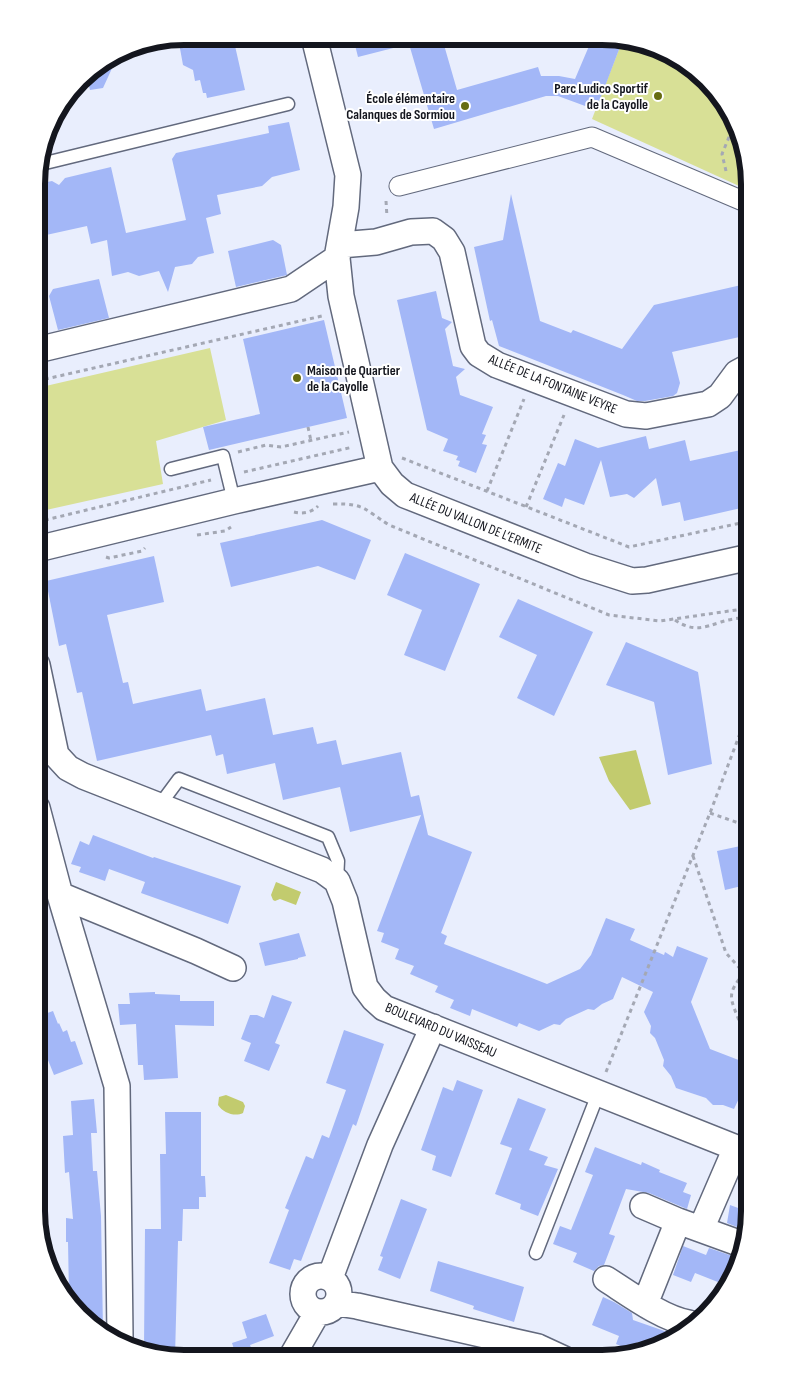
<svg xmlns="http://www.w3.org/2000/svg" width="786" height="1395" viewBox="0 0 786 1395" font-family="'Sofia Sans Condensed',sans-serif">
	<rect width="100%" height="100%" fill="#e9eefd"/>
	<path fill="#d8e096" d="M623,39H630L699,73L742,136L750,191L592,119Z
		M210,348L226,420L156,441L163,484L37,512V388Z"/>
	<path fill="#c2cb6e" d="M636,750L651,804L630,810L609,781L599,757Z
		M276,882L301,892L296,905L280,899L275,901L273,900L271,895Z
		M226,1095L243,1102L245,1106L243,1113C235,1117 223,1113 218,1105L219,1097Z"/>
	<path fill="#a3b7f7" d="M182,37H233L245,90L207,98L206,93H203L200,80L195,81L193,70L183,65L179,43Z
		M353,37L442,38L457,90L538,67L541,76H559L575,79L592,39H623L596,110L558,96H546L434,129L409,44L358,57Z
		M119,53L103,88L90,90L86,73Z
		M289,122L300,170L272,177L262,186L217,195L221,214L206,218L214,253L198,257L192,264L175,267L168,292L159,271L139,276L128,272L112,276L107,240L91,244L87,226L37,237V184L52,181L59,185L65,178L111,167L126,233L186,220L172,159L176,153L269,133L268,126Z
		M511,194L540,321L571,333L573,330L622,349L654,305L750,283V332L743,333L744,336L672,352L680,383L677,393L673,396L645,401H637L623,395L499,346L492,320L490,321L474,247L503,240Z
		M273,240L281,245L287,275L236,287L228,251Z
		M99,279L109,318L58,330L49,296L53,289Z
		M436,291L442,318L452,322L445,329L453,366L465,369L456,377L460,395L493,407L482,434L486,435L482,444L487,445L476,473L458,466L460,461L456,460L458,456L443,451L448,439L427,430L397,300Z
		M324,320L347,418L209,450L203,427L260,414L243,339Z
		M646,436L649,449L685,440L690,461L750,448V506L684,521L680,502L662,506L656,478L634,498L627,494L610,497L601,460L584,505L565,498L562,507L543,499L558,463L565,466L575,439L598,448Z
		M322,520L371,540L355,580L318,566L231,587L220,543Z
		M405,553L480,584L445,671L404,655L422,610L387,595Z
		M154,556L164,602L107,615L123,683L128,682L133,704L201,689L206,711L265,698L273,735L313,727L317,744L336,740L342,765L401,752L411,797L419,795L428,835L472,852L441,933L447,936L444,944L547,984L580,969L591,955L606,918L635,929L630,940L664,955L665,952L673,957L677,946L708,958L691,1002L710,1049L749,1064V1094L742,1092L734,1109L723,1105H713L706,1098L676,1088L671,1076L663,1066L664,1060L655,1038L650,1033L651,1026L644,1012L653,992L622,977L613,999L602,1004L594,1010L588,1009L566,1019L560,1025L554,1024L539,1031L519,1023L517,1027L472,1009L470,1016L450,1008L454,1000L435,992L438,986L410,974L414,966L395,959L399,949L381,942L384,933L377,931L421,815L350,832L340,787L283,800L275,763L227,774L223,754L216,756L211,735L97,761L82,692L77,693L66,644L59,646L46,581Z
		M518,599L593,632L554,716L517,698L537,655L499,637Z
		M626,642L698,672L712,764L668,775L654,702L606,685Z
		M93,835L153,858L154,857L241,886L228,924L141,893L145,882L109,869L105,881L79,872L81,867L71,864L80,841L89,845Z
		M750,844V884L725,890L717,851Z
		M299,933L306,956L298,958V959L265,966L259,943Z
		M155,992V994L180,995V1001H214V1026L175,1025L178,1078L144,1080L143,1065H138L136,1024L120,1025L118,1004H130L129,993Z
		M272,995L292,1002L275,1043L280,1045L269,1071L244,1061L251,1043L241,1039L250,1015H257L264,1018Z
		M53,1011L58,1024L59,1023L63,1032L67,1030L71,1042L75,1041L83,1064L54,1075L36,1030V1017Z
		M344,1030L384,1044L356,1126L353,1124L301,1261L294,1259L290,1270L269,1263L289,1210L285,1208L306,1156L313,1159L322,1135L329,1138L346,1090L326,1083Z
		M457,1080L483,1090L451,1177L432,1170L436,1156L421,1150L443,1087L453,1091Z
		M518,1098L546,1109L529,1150L548,1157L544,1165L558,1169L538,1216L520,1209L521,1204L495,1194L512,1148L500,1144Z
		M94,1099L97,1133H91L93,1171H97L101,1216L103,1330L87,1322L69,1295L68,1242H66V1218L73,1219L69,1172L65,1173L63,1136L73,1135L71,1101Z
		M165,1112H201V1176H205L206,1197H199V1209H183L182,1241H178L175,1357H165L144,1348L145,1229H161L160,1154H166Z
		M595,1147L641,1165L642,1162L660,1170L659,1172L687,1183L683,1192L691,1195L687,1209L649,1193L626,1189L609,1234L615,1236L604,1265L599,1266L594,1271L573,1262L577,1253L553,1244L560,1226L571,1230L593,1175L585,1172Z
		M401,1199L427,1209L400,1279L378,1270L383,1257L380,1256Z
		M730,1205L749,1212L747,1231L727,1223Z
		M683,1246L706,1255L709,1248L741,1259L739,1267L728,1286L695,1273L691,1282L673,1275Z
		M438,1261L524,1287L514,1322L473,1309L474,1306L430,1291Z
		M603,1297L614,1302L632,1313L633,1320L673,1334L653,1348L637,1342L634,1352L616,1344L619,1336L592,1325Z
		M266,1314L274,1336L250,1345L255,1358H237L232,1343L247,1338L242,1322Z"/>
	<g fill="none" stroke-linecap="round" stroke-linejoin="round">
		<defs>
			<path id="service" d="M37,165L288,104
				M171,469L223,456L234,501
				M159,806L179,779L328,837L338,861L337,881
				M536,1253L598,1094"/>
			<path id="pedestrian" d="M399,186L592,137L750,204"/>
			<path id="minor" d="M314,37L348,175L346,207L337,258L341,296L380,468L392,484L405,495L585,566L632,581L647,580L750,557
				M340,245L376,242L411,232L433,231L444,239L452,252L473,346L479,354L497,365L626,414L646,416L708,404L720,396L737,373L750,366
				M37,350L291,289L337,258
				M37,549L234,501L380,468
				M37,665L56,755L68,768L83,776L322,870L337,881L345,901L365,987L374,999L384,1008L749,1153
				M37,808L60,895L117,1086L120,1337
				M60,895L196,951L233,968
				M643,1206L678,1221L744,1245
				M701,1229L736,1148
				M303 1294a18 18 0 1 1 36 0a18 18 0 1 1-36 0Z
				M328,1277L333,1270L380,1145L433,1027
				M606,1279C628,1293 663,1319 689,1323
				M337,1303L357,1306L538,1347L564,1359
				M645,1304L678,1221
				M291,1358L317,1313"/>
		</defs>
		<use href="#service" stroke="#62697d" stroke-width="15"/>
		<use href="#pedestrian" stroke="#62697d" stroke-width="21"/>
		<use href="#minor" stroke="#62697d" stroke-width="28"/>
		<path stroke="#a4a8b4" stroke-width="3" stroke-dasharray="4 4" stroke-linecap="butt" d="M726,171L722,154L734,125
			M386,201L387,217
			M37,381L322,316
			M308,427L311,441
			M238,452L266,445L281,447L349,432
			M402,458L629,547L750,521
			M244,472L353,447
			M487,491L524,399
			M333,504C365,503 365,510 389,525L609,615L660,621L750,608
			M526,507L564,415
			M294,512C302,514 311,513 318,506
			M37,522L211,480
			M197,535L225,531L231,527
			M106,557L109,558L142,551L145,548
			M675,620C693,632 703,628 721,622C730,619 740,618 750,617
			M710,813L750,827
			M693,856L726,953L744,973H749
			M744,973C726,995 730,997 740,1023L749,1027
			M606,1072L710,813L750,707"/>
		<use href="#service" stroke="#fff" stroke-width="12"/>
		<use href="#pedestrian" stroke="#fff" stroke-width="19"/>
		<use href="#minor" stroke="#fff" stroke-width="25"/>
	</g>
	<g fill="#676c11" stroke="#fff" stroke-width="2">
		<circle cx="658" cy="96" r="5"/>
		<circle cx="465" cy="106" r="5"/>
		<circle cx="297" cy="378" r="5"/>
	</g>
	<g text-anchor="middle" dominant-baseline="central" stroke-width="4" stroke-linejoin="round" paint-order="stroke">
		<g font-size="14" font-weight="bold" fill="#14161e" stroke="#fff" text-anchor="end">
			<text x="648" y="88">Parc Ludico Sportif<tspan x="648" dy="16">de la Cayolle</tspan></text>
			<text x="455" y="98">École élémentaire<tspan x="455" dy="16">Calanques de Sormiou</tspan></text>
			<text x="307" y="370" text-anchor="start">Maison de Quartier<tspan x="307" dy="16">de la Cayolle</tspan></text>
		</g>
		<g font-size="14" fill="#14161e" stroke="#fff">
			<text transform="translate(553 384) rotate(22)">ALLÉE DE LA FONTAINE VEYRE</text>
			<text transform="translate(476 523) rotate(22)">ALLÉE DU VALLON DE L’ERMITE</text>
			<text transform="translate(441 1030) rotate(23)">BOULEVARD DU VAISSEAU</text>
		</g>
	</g>
	<path d="M0 0H786V1395H0ZM184 45H602A139 139 0 0 1 741 184V1211A139 139 0 0 1 602 1350H184A139 139 0 0 1 45 1211V184A139 139 0 0 1 184 45Z" fill="#fff" fill-rule="evenodd"/>
	<path fill="none" stroke="#14161e" stroke-width="6" d="M184 45H602A139 139 0 0 1 741 184V1211A139 139 0 0 1 602 1350H184A139 139 0 0 1 45 1211V184A139 139 0 0 1 184 45Z"/>
</svg>
